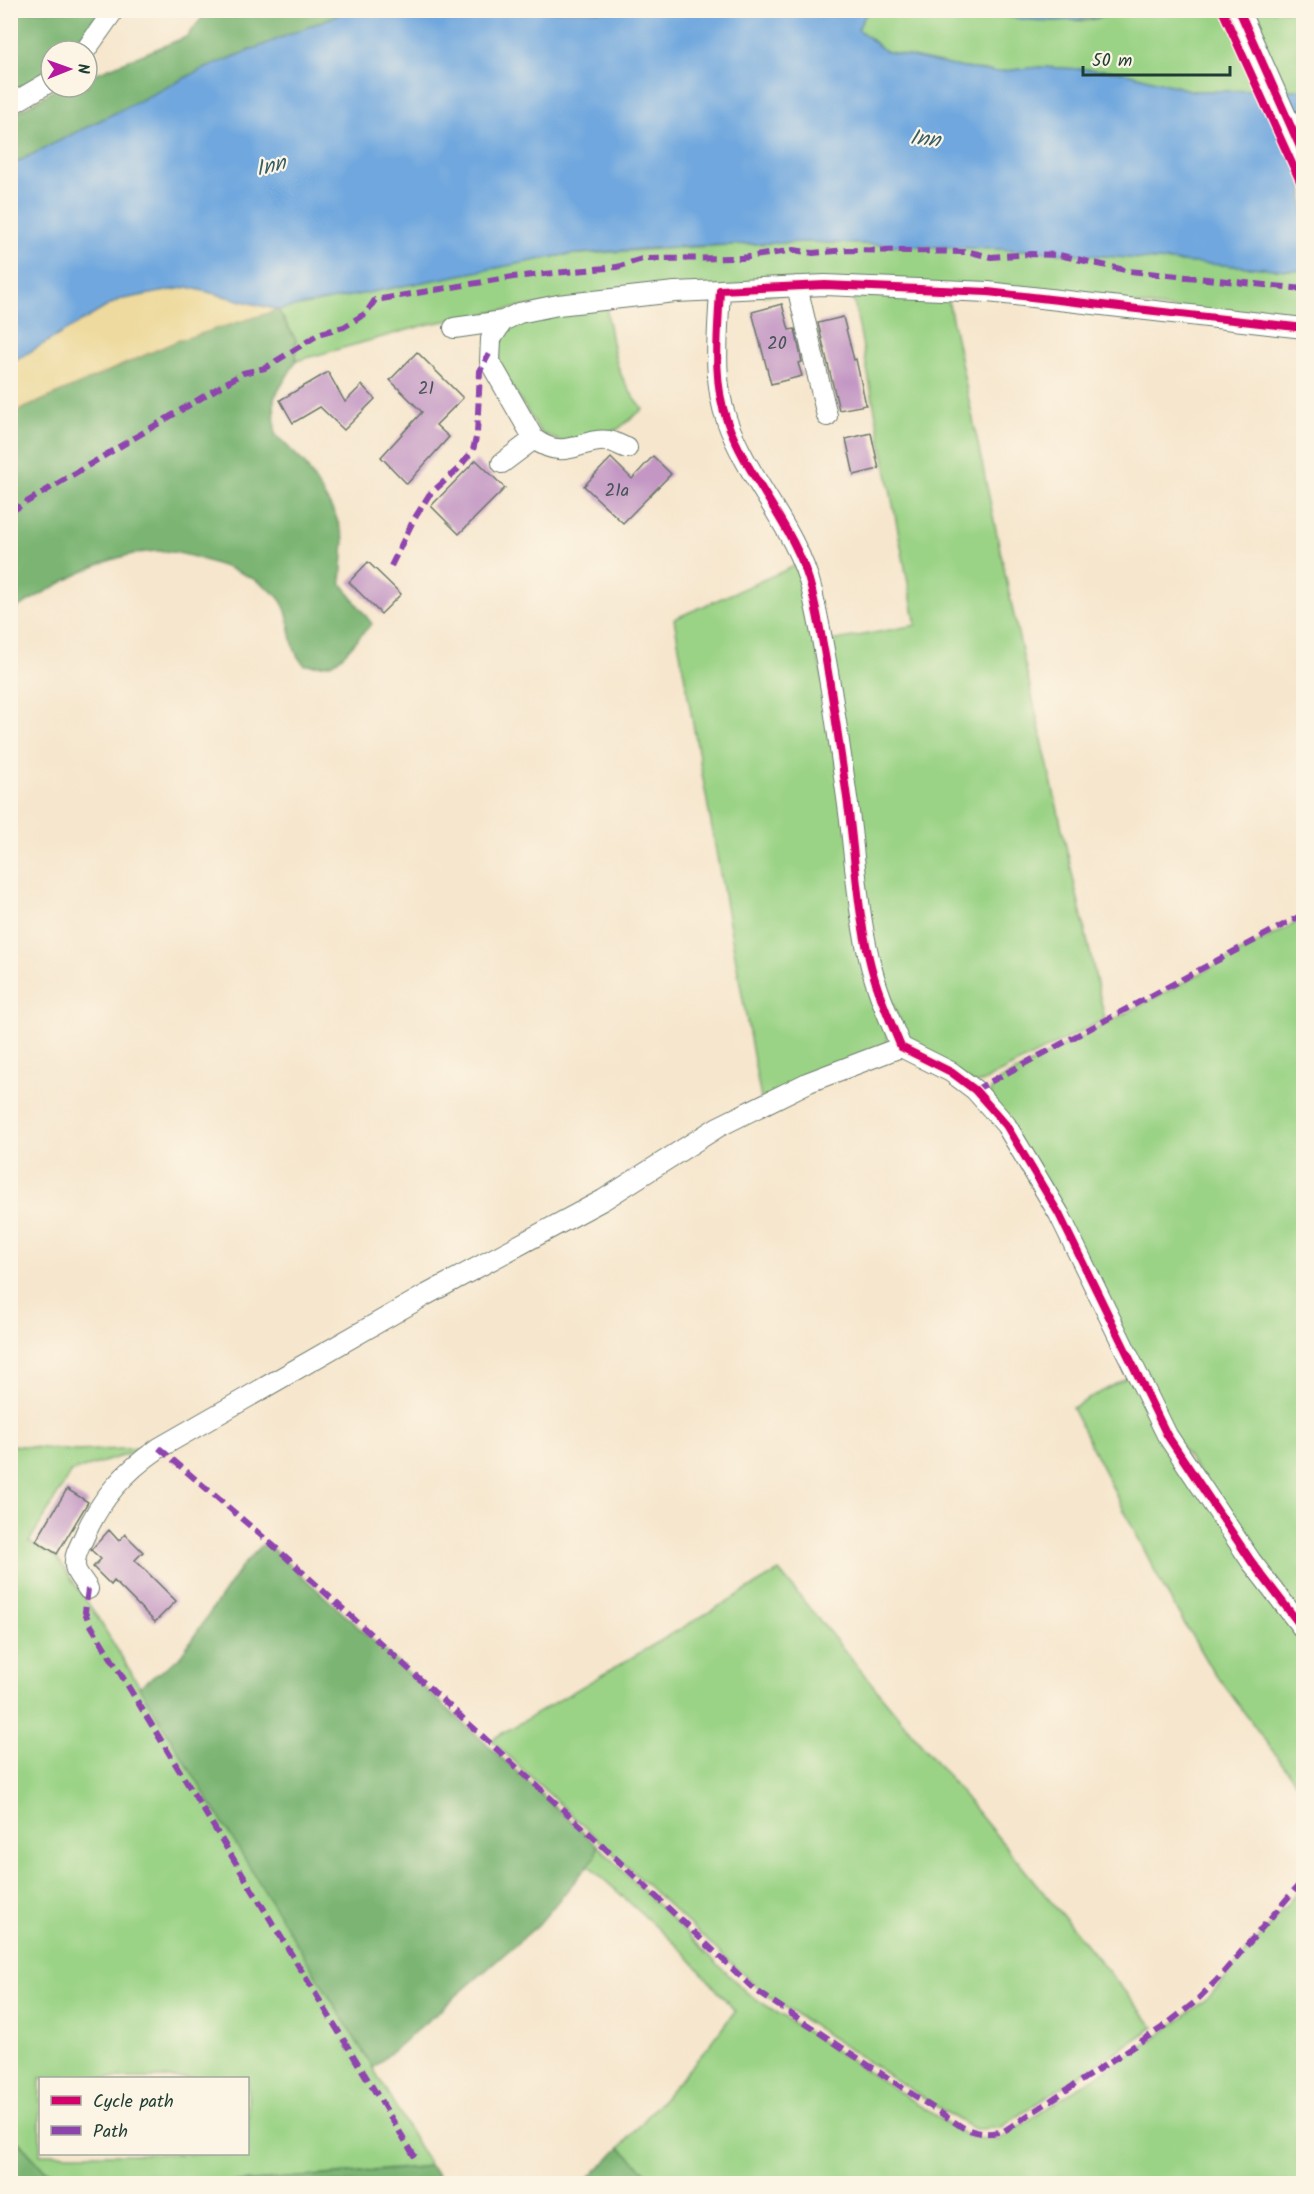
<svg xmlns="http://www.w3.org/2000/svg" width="1314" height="2194" viewBox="0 0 1314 2194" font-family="Kalam,sans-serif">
	<rect width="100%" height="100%" fill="#fcf5e5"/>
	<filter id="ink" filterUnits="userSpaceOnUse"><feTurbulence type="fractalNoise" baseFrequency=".0167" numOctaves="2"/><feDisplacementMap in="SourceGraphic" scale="12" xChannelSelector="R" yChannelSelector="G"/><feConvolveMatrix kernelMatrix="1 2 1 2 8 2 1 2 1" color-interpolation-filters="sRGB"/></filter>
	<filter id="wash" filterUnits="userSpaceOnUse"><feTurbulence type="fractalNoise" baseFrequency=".008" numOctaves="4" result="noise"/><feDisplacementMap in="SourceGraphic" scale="24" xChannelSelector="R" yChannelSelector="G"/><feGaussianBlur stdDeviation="1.35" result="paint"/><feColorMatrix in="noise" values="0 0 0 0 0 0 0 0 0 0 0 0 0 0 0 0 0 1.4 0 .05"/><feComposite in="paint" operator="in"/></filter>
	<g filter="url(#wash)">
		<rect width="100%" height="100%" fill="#f6e6cd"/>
		<path fill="#9bd386" stroke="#5d885d" stroke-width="1.5" fill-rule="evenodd" d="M872,10L982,11L1000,16L1086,21L1134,10L1303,11V90L1193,91L1119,71L1040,67L995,72L958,67L885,51L858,29L864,17Z
			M794,241L1024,250L1304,271L1303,323L968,286L529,306L429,324L296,361V340L278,310L563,255Z
			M852,290L947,295L1012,607L1105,1019L976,1085L922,1051L906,1037L873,956L826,642L916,625Z
			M606,304C612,346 614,376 643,409L618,429L581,441L564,443L541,433L498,365L500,336L513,322Z
			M797,565L805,584L888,1038L887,1044L761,1099L674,619Z
			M1303,919V1622L1181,1447L991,1098V1090L1000,1080Z
			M1130,1376L1303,1637V1792L1207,1662L1163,1587L1072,1408Z
			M11,1445L75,1451L148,1448L71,1472L29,1542L58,1559L96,1615L373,2068L430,2166L228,2183H93L44,2170L11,2133ZM40,2078H248V2154H40Z
			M779,1571L1154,2027L1000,2128L975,2129L948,2114L763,1993L491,1740Z
			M597,1845L747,1993L968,2137L998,2140L1161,2034L1210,1996L1303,1885V2183H658L620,2148L709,2046L735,2011L684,1952L588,1865L596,1856Z"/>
		<path fill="#7cb573" stroke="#4e7954" stroke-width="1.5" d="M10,11H101L70,51H51V69L11,93Z
			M208,11H348L201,70L11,165V116L59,87H87V74L92,75L186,37Z
			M278,310L296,340V361L274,398L275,434L305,464L335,514L344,539L341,583L372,624C360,634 342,662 329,664C322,666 313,665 305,665C285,649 296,616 277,596C262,581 236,570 216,564C199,558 181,552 163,551C108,550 56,587 11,611V414L177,341Z
			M265,1542L597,1845L596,1856L538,1925L373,2068L139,1687L179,1658L242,1566Z
			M10,2133L44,2170L93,2183H11Z
			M620,2148L658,2183H583Z
			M430,2166L444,2183H228L413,2168Z"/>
		<path fill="#eeda9e" stroke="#868c69" stroke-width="1.5" d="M188,287L278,310L177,341L11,414L10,363L118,300Z"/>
		<path fill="#70a7de" stroke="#487289" stroke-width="1.5" d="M348,11H872L864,17L858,29L885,51L958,67L995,72L1040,67L1119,71L1193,91L1303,90V271L1024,250L807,242L671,247L563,255L278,310L188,287L118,300L11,363V165L201,70Z
			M982,11H1134C1082,22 1034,26 982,11Z"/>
		<g id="blocks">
			<path fill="#c396c4" d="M782,304L789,330L795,329L802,362L798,363L802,376L771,384L752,312Z
				M843,317L854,360L856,359L866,405L839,410L818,323Z
				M417,352L463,398L436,425L449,437L407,484L381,457L422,412L390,380Z
				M328,372L345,402L362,385L375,399L344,430L320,407L293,423L280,400Z
				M871,433L879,469L854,475L846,439Z
				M653,456L671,474L623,523L584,486L611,458L632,479Z
				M476,460L505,488L459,534L431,506Z
				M368,562L401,594L381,614L349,582Z
				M67,1489L88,1502L57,1554L36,1541Z
				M109,1530L119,1541L125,1534L143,1552L135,1560L176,1601L155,1622L114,1581L111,1585L93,1567L101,1559L91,1550Z"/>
		</g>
	</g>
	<g filter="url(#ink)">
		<use href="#blocks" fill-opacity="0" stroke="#6a786a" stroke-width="1.5"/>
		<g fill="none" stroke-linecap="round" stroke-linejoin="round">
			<defs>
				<path id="minor" d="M1239,10L1304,156
					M85,51L114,10
					M10,105L51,81
					M797,286L827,416
					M454,328L503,321
					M1304,328L988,292L825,285L720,290C718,333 712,380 727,421C748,480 797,529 812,591C828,661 838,734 848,805C855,856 857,908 869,958C876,989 889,1018 901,1047L951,1072L975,1090L1006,1125L1059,1214L1167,1435L1251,1561L1304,1630
					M627,448C621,446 615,442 609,441C581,437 567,463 534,439L490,362L491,339L503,321L519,313L558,305L675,292L720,290
					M502,463L534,439
					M88,1589C85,1583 78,1576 76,1570C72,1559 79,1548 83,1539C100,1499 124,1472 159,1448L424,1296L603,1200L718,1127L809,1082L901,1047"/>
			</defs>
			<use href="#minor" stroke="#6a786a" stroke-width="22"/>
			<use href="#minor" stroke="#fff" stroke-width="20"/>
			<path stroke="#8e44ad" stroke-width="6" stroke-dasharray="12 6" stroke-linecap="butt" d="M10,512L243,373L265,368L321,333L344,327L366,313L375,300L513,277L617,267L642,259L742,258L794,250L813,253L848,250L970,252L991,257L1031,254L1059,255L1129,271L1304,289
				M391,566L413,521L429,495L458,469L473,450L477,434L480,371L489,354
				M975,1090L1304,914
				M159,1448L276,1548L592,1836L755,1990L962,2127C977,2134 987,2135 1004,2131L1163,2027L1194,2003L1217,1980L1304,1879
				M88,1589L85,1612L89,1622L415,2157"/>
			<defs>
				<path id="cycleway" d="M1222,10L1304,190
					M1239,10L1304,156
					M1304,328L988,292L825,285L720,290C718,333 712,380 727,421C748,480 797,529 812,591C828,661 838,734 848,805C855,856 857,908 869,958C876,989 889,1018 901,1047L951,1072L975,1090L1006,1125L1059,1214L1167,1435L1251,1561L1304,1630"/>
			</defs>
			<use href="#cycleway" stroke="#fcf5e5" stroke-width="11"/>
			<use href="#cycleway" stroke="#d6006c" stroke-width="8"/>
		</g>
	</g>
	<g text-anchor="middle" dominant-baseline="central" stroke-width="4.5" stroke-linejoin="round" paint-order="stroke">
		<g font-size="18" fill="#485358">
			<text x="777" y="344">20</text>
			<text x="426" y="389">21</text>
			<text x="617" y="491">21a</text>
		</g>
		<g font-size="22" font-style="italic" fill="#375d67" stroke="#fcf5e5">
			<text transform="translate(925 140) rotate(6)">Inn</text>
			<text transform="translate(271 167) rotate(-15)">Inn</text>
		</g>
	</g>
	<rect width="1314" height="2194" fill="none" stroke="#fcf5e5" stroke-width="36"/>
	<rect x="39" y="2077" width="210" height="78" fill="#fcf5e5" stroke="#a4ab9e" stroke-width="1.5"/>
	<rect x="51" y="2096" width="30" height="9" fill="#d6006c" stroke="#a4ab9e" stroke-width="1.5"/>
	<text x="93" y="2107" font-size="18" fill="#1f3d34">Cycle path</text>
	<rect x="51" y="2126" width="30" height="9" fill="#8e44ad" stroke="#a4ab9e" stroke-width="1.5"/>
	<text x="93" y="2137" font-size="18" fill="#1f3d34">Path</text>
	<g transform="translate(69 69) rotate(89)"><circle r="28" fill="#fcf5e5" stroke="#a4ab9e" stroke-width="1.5"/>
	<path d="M0-4.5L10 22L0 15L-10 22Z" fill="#b5179e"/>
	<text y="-9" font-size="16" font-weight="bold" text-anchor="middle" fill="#1f3d34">N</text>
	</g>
	<path d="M1083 66v9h147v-9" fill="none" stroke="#1f3d34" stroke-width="3"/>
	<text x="1092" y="66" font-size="18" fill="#1f3d34" stroke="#fcf5e5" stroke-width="4.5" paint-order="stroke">50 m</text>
</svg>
